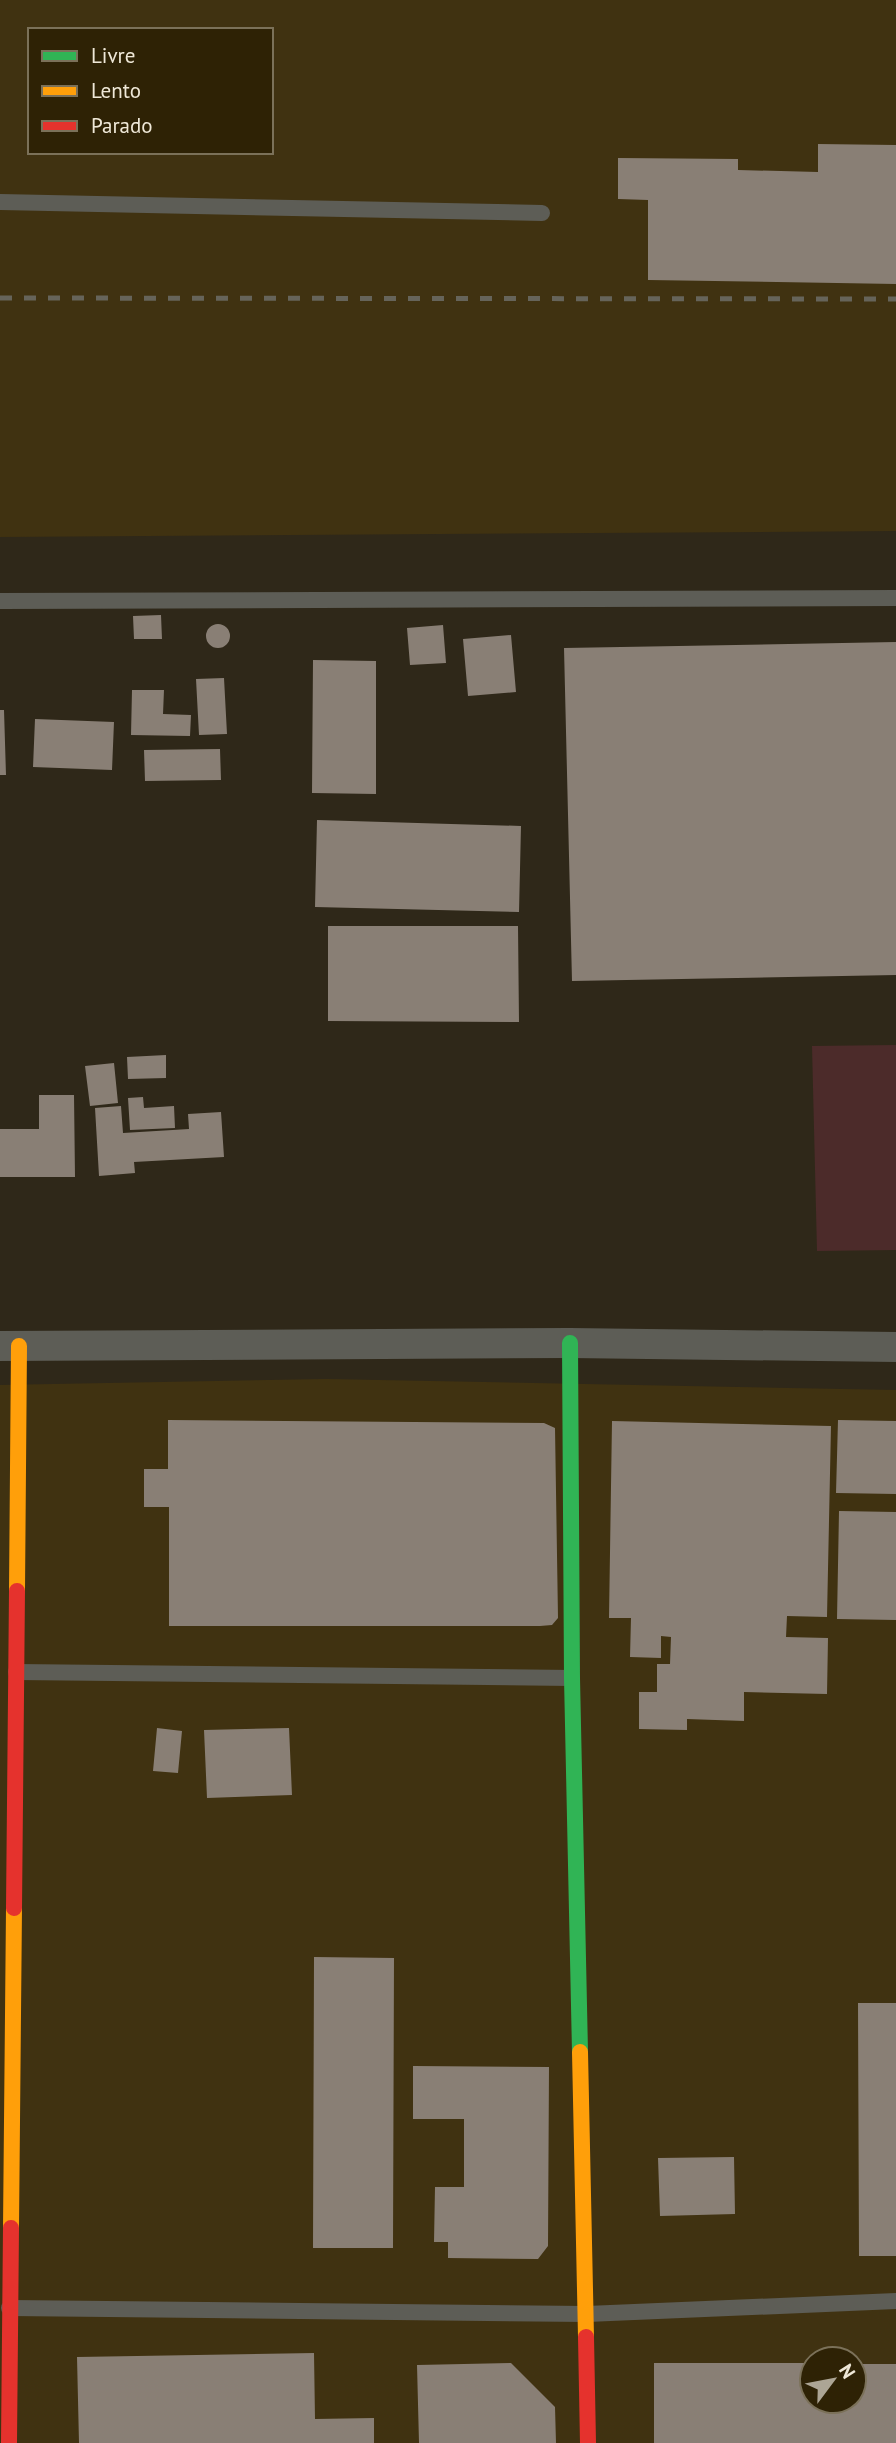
<svg xmlns="http://www.w3.org/2000/svg" width="896" height="2443" viewBox="0 0 896 2443" font-family="'PT Sans',sans-serif">
	<rect width="100%" height="100%" fill="#2f2819"/>
	<path fill="#403211" fill-rule="evenodd" d="M0,0H896V531L0,537ZM30,30H271V152H30Z
		M326,1379L896,1390V2443H0V1385ZM812,2359H854V2401H812Z"/>
	<path fill="#4c2b2a" d="M896,1045V1250L817,1251L812,1046Z"/>
	<path fill="#897f75" d="M818,144L896,145V284L648,280V200L618,199V158L738,159V170L818,172Z
		M161,615L162,639H134L133,616Z
		M206 636a12 12 0 1 1 24 0a12 12 0 1 1-24 0Z
		M443,625L446,663L410,665L407,628Z
		M511,635L516,692L468,696L463,639Z
		M896,642V975L572,981L564,648Z
		M313,660L376,661V794L312,793Z
		M224,678L227,734L199,735L196,679Z
		M132,690H164L163,714L191,715L190,736L131,735Z
		M0,710H4L6,775H0Z
		M35,719L114,722L112,770L33,767Z
		M220,749L221,780L145,781L144,750Z
		M317,820L521,826L519,912L315,907Z
		M328,926H518L519,1022L328,1021Z
		M166,1055V1078L128,1079L127,1057Z
		M114,1063L118,1103L90,1106L85,1066Z
		M39,1095H74L75,1177H0V1129H39Z
		M143,1097L144,1108L174,1106L175,1128L130,1130L128,1098Z
		M121,1106L123,1133L189,1129L188,1114L221,1112L224,1157L134,1162L135,1173L99,1176L95,1108Z
		M168,1420L544,1423L555,1428L558,1618L552,1625L540,1626H169V1507H144V1469H168Z
		M838,1420L896,1421V1494L836,1493Z
		M612,1421L831,1426L827,1617L787,1616L786,1637L828,1638L827,1694L744,1692V1721L687,1719V1730L639,1729V1692H657V1664H670L671,1637L661,1636V1658L630,1657L631,1618H609Z
		M839,1511L896,1512V1620L837,1619Z
		M157,1728L182,1731L178,1773L153,1771Z
		M289,1728L292,1795L207,1798L204,1730Z
		M314,1957L394,1958L393,2248H313Z
		M858,2003H896V2256H859Z
		M413,2066L549,2067L548,2246L538,2259L448,2258V2242H434L435,2187H464V2119H413Z
		M734,2157L735,2214L660,2216L658,2158Z
		M314,2353L315,2419L374,2418V2443H79L77,2357Z
		M511,2363L555,2407L556,2443H419L417,2365Z
		M654,2363H812V2401H854V2364H896V2443H654Z"/>
	<g fill="none" stroke-linecap="round" stroke-linejoin="round">
		<path stroke="#5d5d56" stroke-width="16" d="M0,202L542,213
			M0,601L896,598
			M16,1672L572,1678
			M9,2308L587,2314L896,2301"/>
		<path stroke="#5d5d56" stroke-width="30" d="M0,1346L570,1343L896,1347"/>
		<path stroke="#30b455" stroke-width="16" d="M570,1343L572,1678L580,2052"/>
		<path stroke="#ff9f0a" stroke-width="16" d="M17,1591L19,1346
			M580,2052L586,2337
			M11,2228L14,1908"/>
		<path stroke="#e5322d" stroke-width="16" d="M14,1908L17,1591
			M586,2337L588,2443
			M9,2443L11,2228"/>
		<path stroke="#66645a" stroke-width="5" stroke-dasharray="12 12" stroke-linecap="butt" d="M0,298L896,299"/>
	</g>
	<rect x="28" y="28" width="245" height="126" fill="#2e2205" stroke="#7b7159" stroke-width="2"/>
	<rect x="42" y="51" width="35" height="10" fill="#30b455" stroke="#7b7159" stroke-width="2"/>
	<text x="91" y="63" font-size="21" fill="#efe8d8">Livre</text>
	<rect x="42" y="86" width="35" height="10" fill="#ff9f0a" stroke="#7b7159" stroke-width="2"/>
	<text x="91" y="98" font-size="21" fill="#efe8d8">Lento</text>
	<rect x="42" y="121" width="35" height="10" fill="#e5322d" stroke="#7b7159" stroke-width="2"/>
	<text x="91" y="133" font-size="21" fill="#efe8d8">Parado</text>
	<g transform="translate(833 2380) rotate(58)"><circle r="33" fill="#2e2205" stroke="#7b7159" stroke-width="2"/>
	<path d="M0-5L12 26L0 18L-12 26Z" fill="#aca595"/>
	<text y="-10" font-size="19" font-weight="bold" text-anchor="middle" fill="#efe8d8">N</text>
	</g>
</svg>
